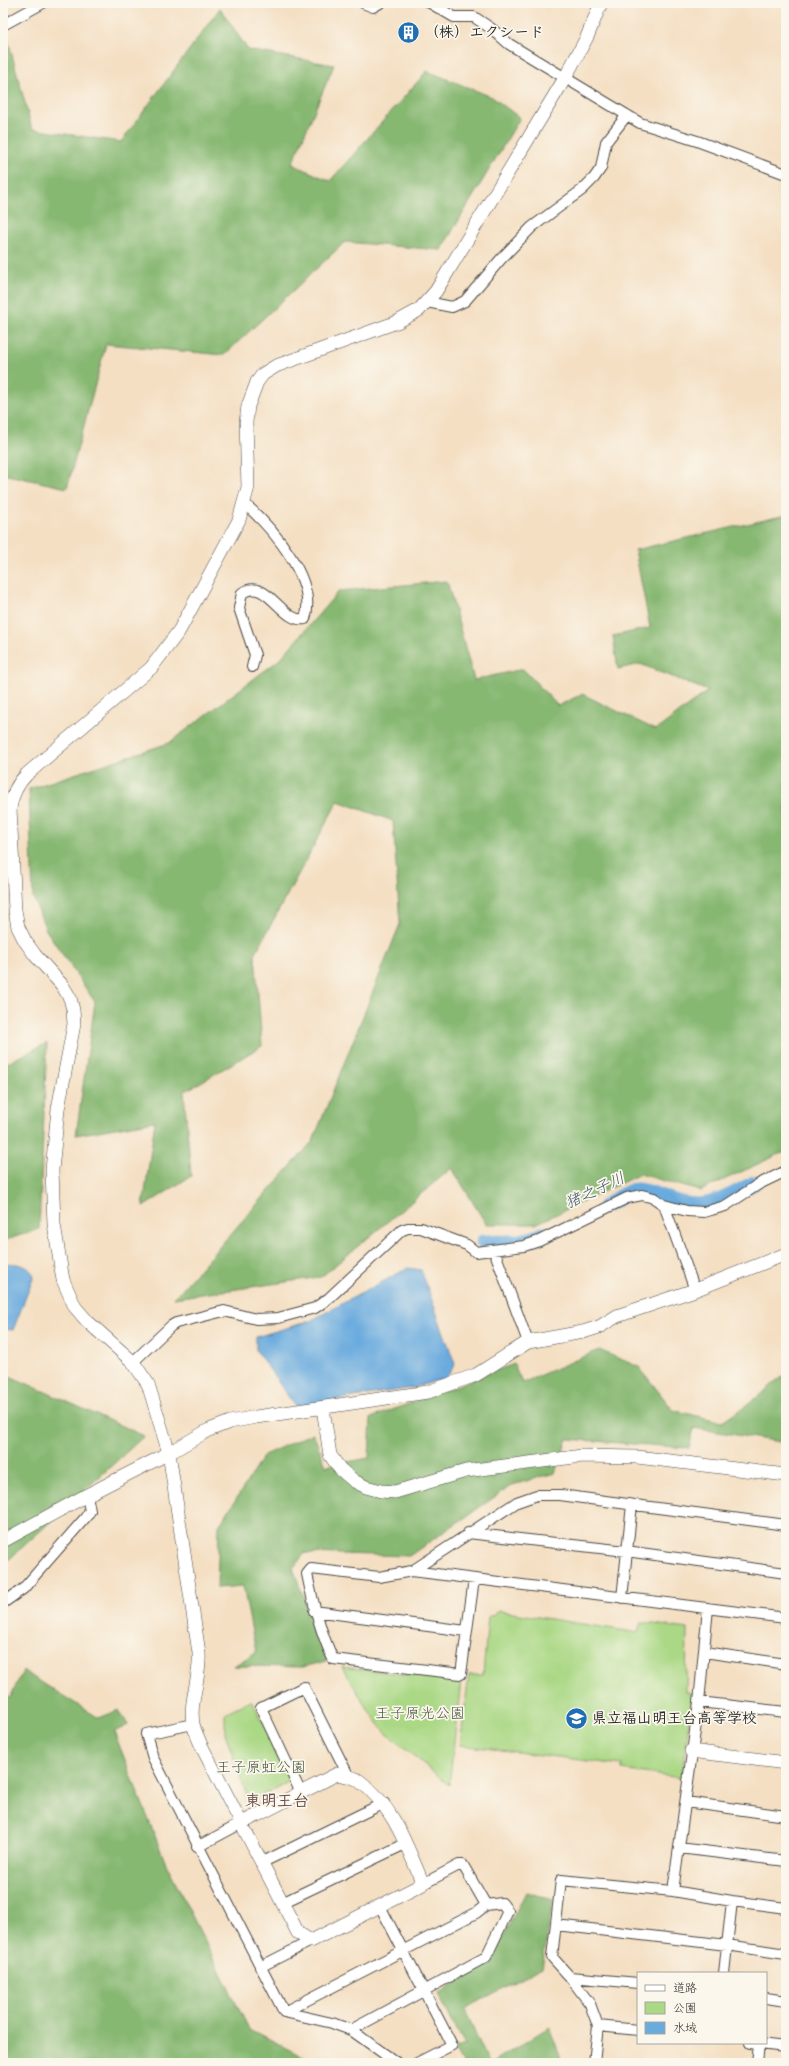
<svg xmlns="http://www.w3.org/2000/svg" width="789" height="2066" viewBox="0 0 789 2066" font-family="Mynerve,'Klee One',sans-serif">
	<rect width="100%" height="100%" fill="#fbf7ec"/>
	<filter id="ink" filterUnits="userSpaceOnUse"><feTurbulence type="fractalNoise" baseFrequency=".025" numOctaves="2"/><feDisplacementMap in="SourceGraphic" scale="8" xChannelSelector="R" yChannelSelector="G"/><feConvolveMatrix kernelMatrix="1 2 1 2 8 2 1 2 1" color-interpolation-filters="sRGB"/></filter>
	<filter id="wash" filterUnits="userSpaceOnUse"><feTurbulence type="fractalNoise" baseFrequency=".012" numOctaves="4" result="noise"/><feDisplacementMap in="SourceGraphic" scale="16" xChannelSelector="R" yChannelSelector="G"/><feGaussianBlur stdDeviation="0.9" result="paint"/><feColorMatrix in="noise" values="0 0 0 0 0 0 0 0 0 0 0 0 0 0 0 0 0 1.4 0 .05"/><feComposite in="paint" operator="in"/></filter>
	<g filter="url(#wash)">
		<rect width="100%" height="100%" fill="#f4dfc3"/>
		<path fill="#aad885" stroke="#6a8258" d="M500,1611L639,1633L641,1622L687,1629L686,1692L693,1693L681,1778L622,1770V1765L460,1745L469,1675H483L488,1617Z
			M342,1667L461,1681L449,1785L385,1732L369,1711Z
			M249,1701H252L292,1780L249,1802L225,1733V1713Z"/>
		<path fill="#87b872" stroke="#59724e" d="M220,8L248,50L334,65L292,164L330,181L427,71L492,97L520,118L441,250L345,242L224,355L106,344L67,488L3,474V41L8,40L32,129L121,142Z
			M786,515V1151L700,1191L640,1174L536,1224H486L452,1168L321,1277L174,1298L313,1141L400,924L393,821L338,801L255,954L262,1046L184,1092L191,1176L143,1207L155,1121L76,1135L95,1002L46,930L33,897L29,789L169,743L280,659L339,591L447,581L474,680L523,669L558,706L582,694L656,730L708,691L640,664L618,669L613,636L650,628L635,550Z
			M47,1043L39,1229L3,1241V1065Z
			M599,1350L639,1367L673,1410L722,1422L746,1406L786,1374V1443L694,1428L689,1448L567,1439L555,1473L512,1485L409,1556L305,1553L293,1568L327,1661L303,1667L234,1666L256,1652L243,1586L217,1588L219,1526L264,1455L313,1433L326,1466L369,1458L371,1418L514,1364L522,1383Z
			M3,1373L144,1436L3,1565Z
			M23,1671L99,1718L119,1710L128,1725L114,1732L166,1864L249,2029L315,2063H3V1693L10,1698Z
			M526,1892L553,1899L542,1968L464,2009L489,2063H462L454,2049L465,2045L438,1994L493,1956Z
			M549,2027L563,2063H492Z"/>
		<path fill="#6aabde" stroke="#4a6b84" d="M3,1263C16,1264 28,1263 34,1276L13,1330L3,1329Z
			M408,1268L421,1270L455,1364L446,1378L412,1388L295,1406L256,1350V1337L310,1321Z"/>
		<g fill="none" stroke-linecap="round" stroke-linejoin="round">
			<path stroke="#6aabde" stroke-width="15" d="M606,1205C617,1201 624,1191 636,1190C646,1189 659,1196 668,1199C704,1213 723,1200 754,1183
				M483,1242C504,1242 524,1244 543,1234"/>
		</g>
	</g>
	<g filter="url(#ink)">
		<g fill="none" stroke-linecap="round" stroke-linejoin="round">
			<defs>
				<path id="minor" d="M363,3L373,7L380,3
					M430,3L454,17H474L492,29L509,44L640,123L697,141L786,174
					M3,25L43,3
					M427,302L452,307L465,301L501,259L532,227L582,190L594,178L601,168L606,142L627,115
					M245,504C272,528 318,580 305,619C282,624 267,576 242,593L239,608L255,655L252,667
					M664,1205L695,1290
					M494,1250L528,1342
					M133,1362L171,1326L176,1323L224,1311L256,1319L278,1318L315,1308L329,1298L402,1230L408,1228H421L467,1245L476,1252L524,1246L539,1241L627,1198L642,1195L654,1198L664,1205L687,1211L704,1212L725,1206L759,1184L786,1171
					M468,1533L626,1551L786,1573
					M412,1571L517,1502L537,1495H560L786,1525
					M474,1579L461,1674L333,1659C320,1631 313,1604 307,1574L311,1569L379,1577L412,1571L786,1618
					M622,1598L632,1505
					M3,1603L23,1589L85,1518L90,1511L87,1495
					M314,1611L466,1631
					M704,1652L786,1664
					M699,1702L786,1712
					M193,1724L146,1734L153,1758L284,2012L332,2023L351,2030L397,2063
					M301,1793L261,1708L304,1687L349,1777
					M686,1802L786,1816
					M197,1847L242,1823
					M679,1848L786,1861
					M261,1863L384,1803
					M673,1891L732,1901L786,1908
					M282,1903L405,1844
					M380,1906L452,2045L417,2063
					M556,1925L727,1945L786,1954
					M260,1967L311,1941
					M724,1973L732,1901
					M570,1977L590,2004L598,2026L594,2063
					M638,1983L570,1977L552,1957L561,1880L673,1891L699,1702L708,1608
					M766,1998L786,2001
					M284,2012L476,1913L486,1905
					M598,2026L638,2030
					M351,2030L486,1957L508,1911L502,1903L486,1905L463,1865H459L423,1884
					M750,2043L786,2047
					M757,2063L759,2044"/>
				<path id="tertiary" d="M323,1408L330,1455L340,1469L354,1481L366,1487L381,1491L395,1492L466,1471L582,1456L637,1457L786,1475
					M3,1541L87,1495L169,1453L209,1430L230,1422L256,1417L428,1392L476,1375L528,1342L583,1332L599,1327L617,1316L695,1290L786,1254
					M691,1751L786,1763
					M242,1823L337,1774C344,1776 352,1776 358,1780C393,1804 407,1847 423,1884L311,1941L298,1933L202,1747C199,1740 195,1732 193,1724C189,1700 201,1677 199,1653L169,1453L148,1384L133,1362L87,1321L75,1307L63,1280L54,1224L52,1170L58,1109L74,1024L73,1010L70,998L62,985L35,955L25,941L18,927L15,910L10,808C12,794 17,784 27,774L151,668L179,631L239,520L248,487L246,422L248,406L257,382L263,374L276,366L397,322L419,310L436,291L565,78L587,37L601,3"/>
			</defs>
			<use href="#minor" stroke="#494642" stroke-width="12"/>
			<use href="#tertiary" stroke="#494642" stroke-width="14"/>
			<use href="#minor" stroke="#fff" stroke-width="10"/>
			<use href="#tertiary" stroke="#fff" stroke-width="13"/>
		</g>
	</g>
	<defs>
		<symbol id="building-disc" viewBox="-11 -11 22 22"><circle r="9.5" fill="#1f6fb2" stroke="#fbf7ec"/><path d="M-4-6H4V6H1V3H-1V6H-4ZM-2.5-4.3h1.7v1.8h-1.7ZM.8-4.3h1.7v1.8H.8ZM-2.5-1h1.7V.8h-1.7ZM.8-1h1.7V.8H.8Z" fill="#fff"/></symbol>
		<symbol id="school-disc" viewBox="-11 -11 22 22"><circle r="9.5" fill="#1f6fb2" stroke="#fbf7ec"/><path d="M0-5L7-2L0 1L-7-2ZM-4 1L0 2.5L4 1V4Q0 6-4 4Z" fill="#fff"/></symbol>
	</defs>
	<g fill-rule="evenodd">
		<use href="#building-disc" x="396" y="20" width="25" height="25"/>
		<use href="#school-disc" x="564" y="1706" width="25" height="25"/>
	</g>
	<g text-anchor="middle" dominant-baseline="central" stroke-width="3.5" stroke-linejoin="round" paint-order="stroke">
		<g font-size="15" font-weight="bold" fill="#2b2b2b" stroke="#fbf7ec" text-anchor="start">
			<text x="424" y="33">（株）エクシード</text>
			<text x="592" y="1719">県立福山明王台高等学校</text>
		</g>
		<g font-size="15" fill="#4b5642" stroke="#fbf7ec">
			<text x="420" y="1714">王子原光公園</text>
			<text x="261" y="1768">王子原虹公園</text>
		</g>
		<g font-size="16" font-style="italic" fill="#41586a" stroke="#fbf7ec">
			<text transform="translate(595 1191) rotate(-25)">猪之子川</text>
		</g>
		<g font-size="16" font-weight="bold" fill="#6d4f4e" stroke="#fbf7ec">
			<text x="277" y="1801">東明王台</text>
		</g>
	</g>
	<rect width="789" height="2066" fill="none" stroke="#fbf7ec" stroke-width="16"/>
	<rect x="637" y="1972" width="130" height="72" fill="#fbf7ec" stroke="#a8a59f"/>
	<rect x="645" y="1985" width="20" height="6" fill="#ffffff" stroke="#a8a59f"/>
	<text x="673" y="1992" font-size="12" fill="#2b2b2b">道路</text>
	<rect x="645" y="2002" width="20" height="12" fill="#aad885" stroke="#a8a59f"/>
	<text x="673" y="2012" font-size="12" fill="#2b2b2b">公園</text>
	<rect x="645" y="2022" width="20" height="12" fill="#6aabde" stroke="#a8a59f"/>
	<text x="673" y="2032" font-size="12" fill="#2b2b2b">水域</text>
</svg>
